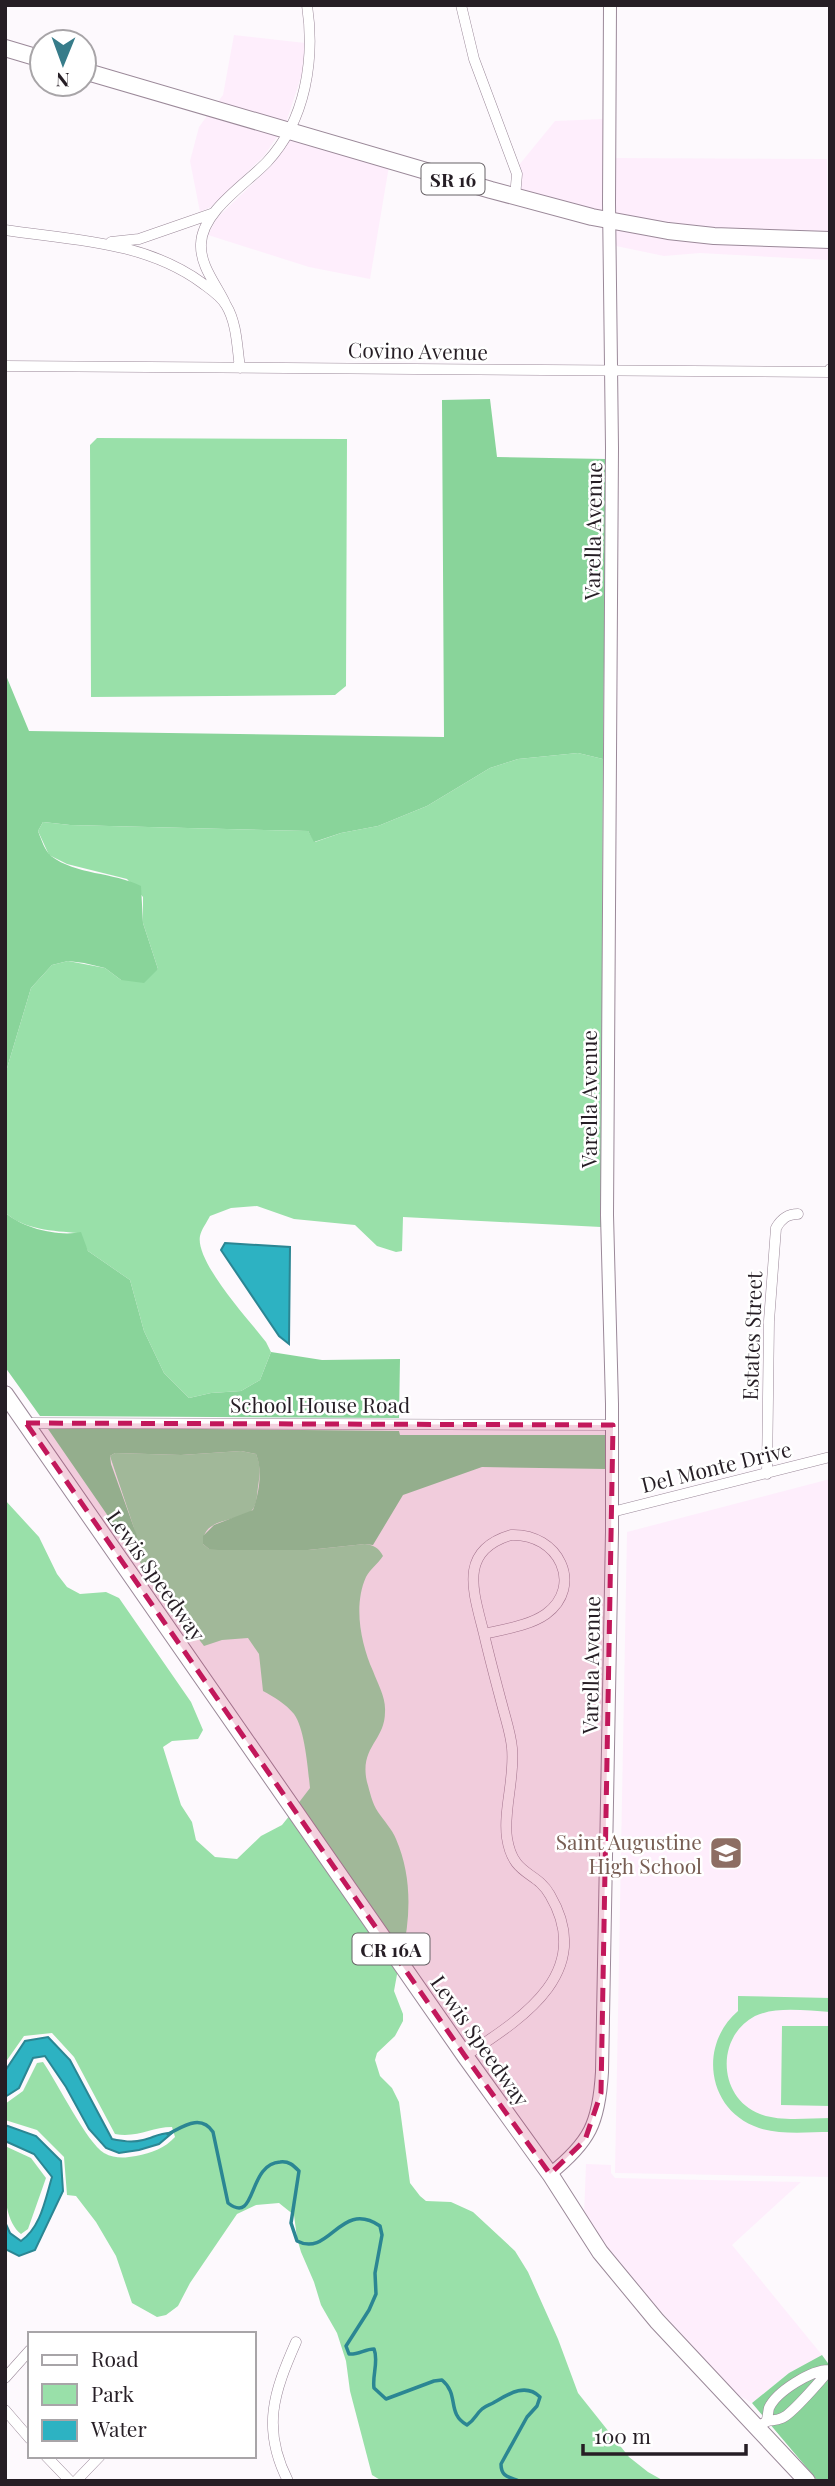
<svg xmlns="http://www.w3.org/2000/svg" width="835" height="2486" viewBox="0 0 835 2486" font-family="'Playfair Display',serif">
	<rect width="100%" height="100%" fill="#fdf9fd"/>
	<path fill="#feeefc" d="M234,35L305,43L302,74L286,123L217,103L223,95Z
		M209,113L279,134L264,156L211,207L200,212L190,161L199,127Z
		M603,119L604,213L521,192L522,175L519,165L555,121Z
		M291,138L389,166L370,279L309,267L208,235L217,218L272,165Z
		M614,158L827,159L828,234L715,229L615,215Z
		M615,228L828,247V260L700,253L664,256L616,246Z
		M830,1479V2177L615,2173L627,1532Z
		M586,2164L611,2165V2173L615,2178L801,2182L732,2245L822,2355L789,2373L752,2403L733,2392L601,2244L584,2216Z"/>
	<path fill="#99e0a9" d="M97,438L347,439L346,686L335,695L91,697L90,445Z
		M578,753L603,759L601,1227L403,1217L402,1251L396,1252L377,1246L355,1225L294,1219L257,1206L231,1208L210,1216C207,1222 201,1230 200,1236C195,1262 250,1321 266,1342L271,1352L260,1380L241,1391L211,1393L189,1398L164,1373L144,1331L130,1280L88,1251L78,1233C54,1231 23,1230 5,1212V1075L31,988L52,965L68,961L105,968L121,980L158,969L143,923V897L127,879L67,864L49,855L38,831L43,822L70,825L308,831L315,842L341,833L378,826L427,806L490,768L518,759Z
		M241,1451L256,1454C261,1465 260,1475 258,1487C257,1493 257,1503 253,1509C243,1523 202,1515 203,1544L209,1549L308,1550L365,1544C374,1545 379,1548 383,1556C378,1564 370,1569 366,1577C353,1606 361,1644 373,1671C378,1685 386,1697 385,1712C385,1741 359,1747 367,1782C370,1792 372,1803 378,1812C384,1821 392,1829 396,1839C412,1876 411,1916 402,1955L297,1805L310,1788C308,1770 305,1729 294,1714C286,1704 274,1697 263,1691L259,1654L248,1638L222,1640L204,1646L139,1561L134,1528L110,1456L115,1453L181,1455Z
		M5,1500L39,1537L57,1574L67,1587L80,1594L106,1592L119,1598L191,1702L203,1730L198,1739L172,1741L163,1747L181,1805L192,1822L196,1840L215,1857L237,1859L261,1836L282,1825L290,1815L398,1969L394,1991L403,2014V2021L395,2036L377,2053L375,2060L380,2076L392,2088L399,2102L410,2183L420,2196L426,2201L451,2202L473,2212L515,2251L528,2272L558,2339L578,2393L629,2457L648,2472L664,2481H382L372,2475L350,2391L346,2361L337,2333L321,2305L314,2282L301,2252L297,2238L294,2215L279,2203L256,2205L237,2214L190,2283L178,2306L166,2315L157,2317L132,2303L116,2256L96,2222L76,2196L67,2195L64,2157L37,2130L5,2120V2104L23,2091L37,2063L43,2062C57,2082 87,2143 104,2153C115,2159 125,2158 136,2156C152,2153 165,2148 175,2137L172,2127C151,2127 138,2138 115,2134L74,2057L52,2033L24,2036L5,2063Z
		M738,1996L830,1998V2012C807,2011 777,2006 755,2016C715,2037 718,2098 760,2114C781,2122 808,2118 830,2118V2132C807,2132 781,2135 759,2128C707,2111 698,2045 738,2011Z
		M782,2026H830V2106L781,2105Z
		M5,2146L31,2158L46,2178L28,2229L21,2234C0,2217 5,2173 5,2146Z"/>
	<path fill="#89d49a" d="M490,399L497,457L606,459L603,759L578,753L518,759L490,768L427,806L378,826L341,833L314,842L308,831L70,825L43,822L38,831C41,839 45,851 51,856C76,875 113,872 141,886L143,923L158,969L144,983L121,980L105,968L84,963L68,961L52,965L31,988L5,1075V673L29,731L444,737L442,400Z
		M5,1212C21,1228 59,1237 81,1232L88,1251L130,1280L144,1331L164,1373L189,1398L211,1393L241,1391L260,1380L271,1352L322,1360L400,1359L399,1418L40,1416L5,1367Z
		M99,1428L399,1431L400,1435H607L606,1469L482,1467L403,1495L373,1545L365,1544L308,1550H218L209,1549L203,1544V1536L214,1525L253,1510C259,1493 263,1471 256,1454L241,1451L181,1455L115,1453L110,1456L111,1464L137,1536L139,1561L48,1429Z
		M822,2355L830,2366V2481H818L752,2403L789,2373Z"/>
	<path fill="#2db2c2" stroke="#2b8693" stroke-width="2" d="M225,1243L290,1247L289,1344L279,1336L221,1250Z
		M48,2037L70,2060L112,2139C122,2141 132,2143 143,2140C153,2138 160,2132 172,2133L159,2144L139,2150L119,2153L106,2148L89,2129L66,2087L45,2056L33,2058L19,2088L5,2097V2071L25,2041Z
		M5,2125L36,2136L61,2161L63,2191L35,2250L19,2256L5,2249V2222L10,2233L21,2241C41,2227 45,2200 52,2177L34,2154L5,2141Z"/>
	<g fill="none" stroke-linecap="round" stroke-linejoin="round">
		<path stroke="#2b8693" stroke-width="3.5" d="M168,2134C184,2126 201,2114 213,2132L228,2203C257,2226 247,2164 280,2162C289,2161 293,2165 299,2171L291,2223L297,2241C330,2258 340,2199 380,2226L382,2235L375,2273L376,2294L369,2310L346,2346L349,2354C358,2355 365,2349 374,2349C379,2361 372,2375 374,2388L386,2399L434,2381L442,2380C460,2395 446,2413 467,2425C475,2420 476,2414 482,2409C485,2406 489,2405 493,2403C507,2395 525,2382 540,2397L537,2406L527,2417L501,2464C501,2477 509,2477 519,2481"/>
		<defs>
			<path id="minor" d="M461,5L474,59L517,174L515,197
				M5,230C72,240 145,241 202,283C210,289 221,296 226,305C237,323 237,347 240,368
				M111,242L139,239L214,213
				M225,303C216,284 200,266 201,244C202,211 246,184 267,162C306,120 315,59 307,5
				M5,366L830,372V369
				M26,1423L613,1425
				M767,1474L769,1321L776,1228C781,1219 787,1214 798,1214
				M612,1512L830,1457
				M511,1535C559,1533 584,1586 546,1614C529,1626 504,1629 484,1634C474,1593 457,1551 511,1535Z
				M465,2056C521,2019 596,1973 550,1895C536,1870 513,1877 507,1838C503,1811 515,1778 512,1748C511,1736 507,1723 504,1712C497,1686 490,1660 484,1634
				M5,2378L30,2350
				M5,2410L30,2439
				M767,2419C768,2416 768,2412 769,2408C776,2392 812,2369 830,2370
				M757,2428C771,2416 771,2423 782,2418C791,2415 823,2378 829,2370
				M46,2456L70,2481
				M76,2481L100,2456
				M288,2481C261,2428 274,2392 296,2342"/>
			<path id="tertiary" d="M550,2174C590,2142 599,2123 602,2072L612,1532V1404L607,1215L612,448L609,203L610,5"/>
			<path id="primary" d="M5,1394L465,2056L550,2174L600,2252L657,2321L807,2481"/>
			<path id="trunk" d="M5,48L42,59
				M84,71L491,190L592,217L668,231L714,236L830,240"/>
		</defs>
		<use href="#minor" stroke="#9b8999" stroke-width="11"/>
		<use href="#tertiary" stroke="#9b8999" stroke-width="14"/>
		<use href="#primary" stroke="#9b8999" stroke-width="18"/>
		<use href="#trunk" stroke="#9b8999" stroke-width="18"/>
		<use href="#minor" stroke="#fff" stroke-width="10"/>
		<use href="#tertiary" stroke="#fff" stroke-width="12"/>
		<use href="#primary" stroke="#fff" stroke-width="16"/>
		<use href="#trunk" stroke="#fff" stroke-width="16"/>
	</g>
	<path fill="#c2185b" fill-opacity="0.2" stroke="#c2185b" stroke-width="5" stroke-dasharray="14 9" stroke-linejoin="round" d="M26,1423L613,1425L601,2093L585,2140L550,2174L465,2056Z"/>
	<defs>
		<symbol id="school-square" viewBox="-11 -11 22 22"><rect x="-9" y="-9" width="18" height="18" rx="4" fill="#8d6e63" stroke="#fff"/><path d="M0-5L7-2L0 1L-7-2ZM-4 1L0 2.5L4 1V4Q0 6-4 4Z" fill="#fff"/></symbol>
	</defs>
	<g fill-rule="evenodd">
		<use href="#school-square" x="707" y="1834" width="38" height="38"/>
	</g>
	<g text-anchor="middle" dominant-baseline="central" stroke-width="5" stroke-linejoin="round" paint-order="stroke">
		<g fill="#fff" stroke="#676266" stroke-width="2">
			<rect x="421.5" y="163.5" width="63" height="31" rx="5"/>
			<rect x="352.5" y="1933.5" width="77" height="31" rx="5"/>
		</g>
		<g font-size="19" font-weight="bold" fill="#261e25">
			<text x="453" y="179">SR 16</text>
			<text x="391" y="1949">CR 16A</text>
		</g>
		<g font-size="21" fill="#261e25" stroke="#fff">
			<text transform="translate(418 350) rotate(1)">Covino Avenue</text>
			<text transform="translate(592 531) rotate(-89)">Varella Avenue</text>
			<text transform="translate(588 1099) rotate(-90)">Varella Avenue</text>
			<text transform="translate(751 1336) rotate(-88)">Estates Street</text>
			<text x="320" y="1404">School House Road</text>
			<text transform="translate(716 1466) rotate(-14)">Del Monte Drive</text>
			<text transform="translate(157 1575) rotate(55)">Lewis Speedway</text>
			<text transform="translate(590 1665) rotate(-89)">Varella Avenue</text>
			<text transform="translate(481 2040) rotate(55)">Lewis Speedway</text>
		</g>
		<g font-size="21" fill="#785e54" stroke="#fff" text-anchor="end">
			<text x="702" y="1841">Saint Augustine<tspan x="702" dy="24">High School</tspan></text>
		</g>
	</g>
	<rect width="835" height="2486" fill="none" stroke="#261e25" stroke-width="14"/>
	<rect x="28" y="2332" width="228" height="126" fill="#ffffff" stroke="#a8a5a8" stroke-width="2"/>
	<rect x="42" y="2355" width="35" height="10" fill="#ffffff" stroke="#a8a5a8" stroke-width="2"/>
	<text x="91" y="2367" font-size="21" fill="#261e25">Road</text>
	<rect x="42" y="2384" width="35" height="21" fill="#99e0a9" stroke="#a8a5a8" stroke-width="2"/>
	<text x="91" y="2402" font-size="21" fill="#261e25">Park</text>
	<rect x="42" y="2420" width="35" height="21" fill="#2db2c2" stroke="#a8a5a8" stroke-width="2"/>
	<text x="91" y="2437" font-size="21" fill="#261e25">Water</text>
	<g transform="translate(63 63) rotate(181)"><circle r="33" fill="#ffffff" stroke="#a8a5a8" stroke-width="2"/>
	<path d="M0-5L12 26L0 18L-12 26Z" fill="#377c8a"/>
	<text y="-10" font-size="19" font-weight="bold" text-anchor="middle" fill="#261e25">N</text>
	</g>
	<path d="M583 2444v10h163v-10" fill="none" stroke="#261e25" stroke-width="3.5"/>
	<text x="594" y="2444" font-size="21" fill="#261e25" stroke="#ffffff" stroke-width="5" paint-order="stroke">100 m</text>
</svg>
